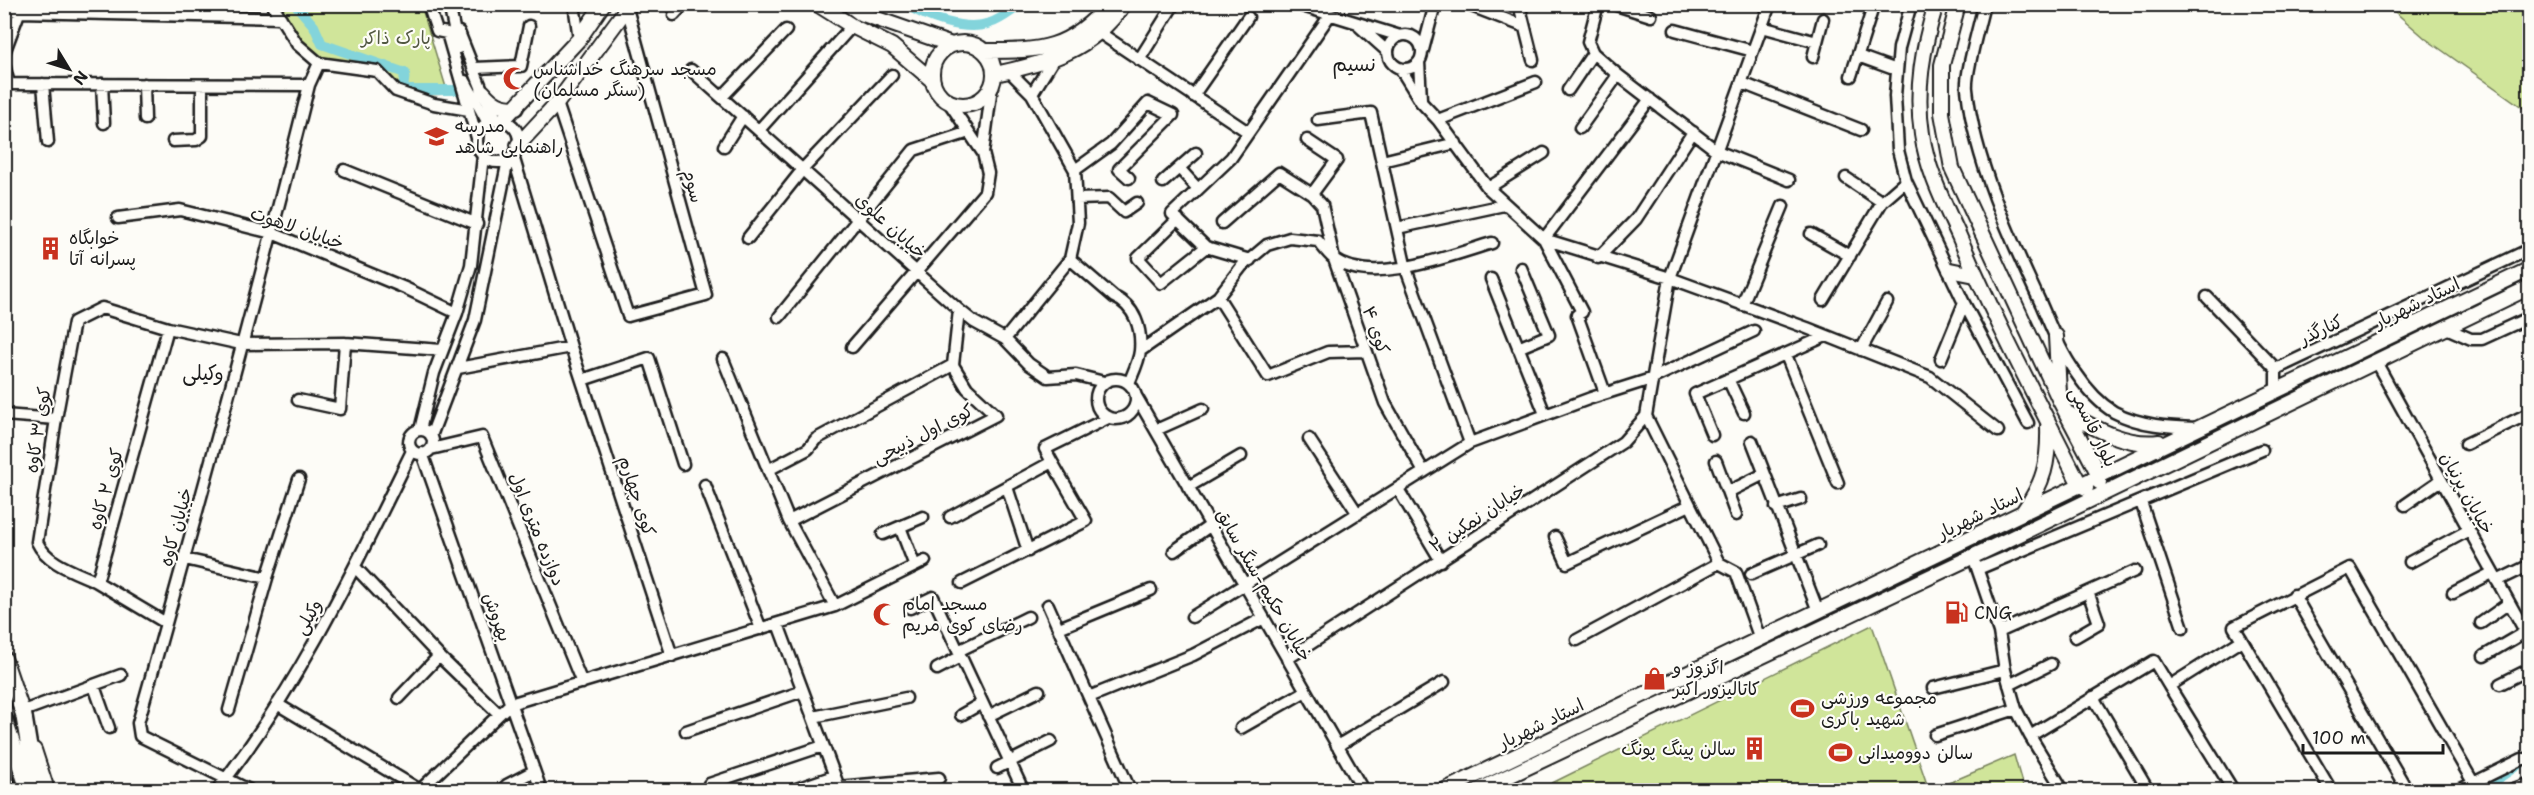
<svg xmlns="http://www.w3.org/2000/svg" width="2534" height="795" viewBox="0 0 2534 795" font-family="'Shantell Sans','Playpen Sans Arabic',sans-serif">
	<rect width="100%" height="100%" fill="#fdfcf7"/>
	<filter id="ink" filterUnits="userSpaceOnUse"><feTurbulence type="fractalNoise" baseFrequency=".0167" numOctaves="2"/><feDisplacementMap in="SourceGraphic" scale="12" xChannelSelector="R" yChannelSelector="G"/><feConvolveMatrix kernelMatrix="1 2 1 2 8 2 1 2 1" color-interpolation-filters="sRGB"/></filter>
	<g filter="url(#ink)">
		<path fill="#d0e59a" stroke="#76805b" stroke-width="1.5" d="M277,5H421L448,94L424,95L401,88L383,68L372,63L323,61L310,52Z
			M2387,5H2529V112L2426,39Z
			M1872,625L1929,790H1538Z
			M2014,755L2024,790H1932Z"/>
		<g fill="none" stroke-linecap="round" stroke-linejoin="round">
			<path stroke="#83d4db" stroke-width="10" d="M295,4L314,26L322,44L405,73L403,90H457
				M906,4C926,18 965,32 990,23C1001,20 1012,10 1022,4
				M2481,790L2519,764"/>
			<defs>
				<path id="minor" d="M272,4L297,44L319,63L377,71L396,91L434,104L469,110
					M428,4L437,31L447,33L477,138
					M449,4L458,48
					M574,4L579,39
					M1296,4L1400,36
					M1466,4L1523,26
					M1519,4L1533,60
					M1598,4L1588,42L1593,53L1618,75L1717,151L1789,180
					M1613,4L1651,16
					M1911,4L1899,48L1895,96L1898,150L1906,181L1964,303L2028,423
					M1984,4C1980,23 1965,73 1967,89C1974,160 2011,240 2041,304C2051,327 2061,353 2076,373C2086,388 2099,403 2114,412C2141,426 2169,427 2198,428
					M4,8L20,12L281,18
					M674,15L684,4
					M1360,27L1388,52
					M1762,27L1817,42
					M1094,29L1248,132
					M1675,30L1753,51
					M459,32L483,92L497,120
					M1388 52a17 17 0 1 1 34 0a17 17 0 1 1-34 0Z
					M1423,50L1435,4
					M4,53L22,5
					M1858,56L1891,68
					M1813,57L1823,19
					M1139,60L1174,4
					M1419,62L1421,99
					M4,64L9,84
					M474,68L521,66L529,26
					M1400,68L1421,102L1438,120L1488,188L1544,239L1670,278L1807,328L1930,377L1998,431
					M691,70L959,310L974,322L1005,339L1029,364L1048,377L1076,375L1104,382
					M1851,76L1874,4
					M465,81L488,123
					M1742,83L1861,130
					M4,84L309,85
					M43,84L48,142
					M102,84L104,123
					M144,84L145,119
					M1568,90L1593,53
					M1032,94L1053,60
					M1193,96L1248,17
					M722,97L786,30
					M948,101L983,153
					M557,103L628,316L706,295L627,8
					M1318,120L1371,113L1406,269L1470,443
					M1438,120L1536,82
					M477 141a21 21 0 1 1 42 0a21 21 0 1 1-42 0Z
					M1580,128L1618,75
					M759,130L852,26
					M1307,140L1337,160L1312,194
					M173,141L196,140L202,136V85
					M724,146L743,116
					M513,156L571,347L672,656
					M1382,161L1456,143
					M1179,168L1198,189
					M344,170L477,224
					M1075,170L1111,144L1148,103L1173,115L1119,169L1129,178
					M1846,178L1882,202
					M1163,182L1196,153
					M1488,188L1544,153
					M1077,199L1109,198L1124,212L1137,203
					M118,218L180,210L272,233L405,288L457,313
					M1178,219L1138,258L1161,283L1206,247
					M1222,223L1279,173L1312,194L1322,205L1334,259L1385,403L1424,472
					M1397,228L1504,205
					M1811,234L1850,256
					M748,238L803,169L892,75
					M1598,258L1636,219L1693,132
					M1070,259L1114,297C1135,306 1142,329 1140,351C1139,361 1133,373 1129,383
					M1250,260L1206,247L1172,214L1231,158L1330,15
					M1491,279L1545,414
					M1218,297L1268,376L1328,352L1366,351
					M2207,297L2276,369
					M1823,300L1882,202L1906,181
					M1742,305L1783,206
					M779,317L914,150L969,132
					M2446,328L2471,339H2482L2530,317
					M1005,339L1070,259L1078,223L1075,170L1032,94L1009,71
					M852,347L985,192L988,173L983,153L992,86
					M1518,348L1549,335L1521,268
					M1861,350L1887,302
					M1140,351L1218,297L1242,266L1267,245L1290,238L1318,241C1323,247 1328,254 1334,259C1371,287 1451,255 1492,243
					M1786,355L1838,483
					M723,359L789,521L835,606
					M1941,359L1964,303
					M2376,362L2530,640
					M458,368L571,347
					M1096 399a20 20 0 1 1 40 0a20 20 0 1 1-40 0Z
					M1728,379L1744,413
					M582,380L649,358L683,464
					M2276,391V369L2530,249
					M1605,393L1577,315L1582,312L1544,239L1650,99
					M1136,396L1363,790
					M298,400L340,409L345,343
					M4,415L56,419
					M1646,416L1719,563L1736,572L1760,639
					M420,430L434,373L457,313L471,265L483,156
					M1156,430L1203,409
					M409 442a12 12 0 1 1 24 0a12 12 0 1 1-24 0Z
					M1712,435L1695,394L1826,336
					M431,436L475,320L508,160
					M1309,439L1358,514
					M1752,441L1818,611
					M2466,444L2530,413
					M431,449L482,437L582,683
					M422,453L541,790
					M1716,461L1736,515
					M768,470L808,449L816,439L953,365
					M705,485L761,629
					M1007,487L1028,551
					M1188,487L1241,456
					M1398,489L1441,561
					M1728,492L1764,474
					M2141,502L2183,628
					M2405,505L2441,480
					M1776,507L1801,499
					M950,517L1052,462L1045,449L1108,418
					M789,521L996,415L967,388L953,365L959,310
					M900,527L915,566
					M883,534L923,517
					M1555,537L1567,563L1690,505
					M1174,551L1211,525
					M185,559L267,578
					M2410,562L2469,530
					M1976,565L1999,632L2005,670L2016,709L2030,736L2063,790
					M355,567L439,656L499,714
					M1978,569L2262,450
					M1751,574L1818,545
					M2497,581L2530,565
					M97,582C76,572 47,564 37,542L56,419L74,322L102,308L168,328L241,344L345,343L442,350
					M962,583L1086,521L1052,462
					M2453,593L2492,573
					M2294,595L2407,790
					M1048,605L1130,790
					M910,608L933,597L1023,790
					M1192,617L1470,443L1591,398L1651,379L1754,331
					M166,623L97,582L168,328
					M2481,623L2509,603
					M778,624L840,790
					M1059,628L1151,590
					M1999,632L2135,571
					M2075,637L2099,623L2088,592
					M1577,640L1719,563
					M2242,640L2331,790
					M958,651L1028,617
					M2484,656L2525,632
					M1287,659L1623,442L1646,416L1670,278L1770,4
					M937,669L960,657
					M2500,684L2530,669
					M2009,685L2051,664
					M94,686L109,728
					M2169,686L2233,790
					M1933,688L2005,670
					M1089,697L1193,655L1264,618
					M2093,697L2148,790
					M399,698L439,656
					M277,704L420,790
					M229,710L267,578L299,479
					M23,711L121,675
					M961,715L982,703
					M988,716L1039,691
					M813,717L906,698
					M1241,728L1306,691
					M686,731L803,691
					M1935,735L2016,709
					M2030,736L2154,661L2169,686L2242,640L2234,627L2350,568L2474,784
					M1337,746L1444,682
					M997,768L1051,741
					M709,784L823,746
					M838,787L939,778
					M217,790C298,688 355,567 412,451
					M249,790L140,736L138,723C198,511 256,299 309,85L319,63
					M420,790L510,704L835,606L925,561
					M502,790L507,785L534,771
					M793,790L834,776
					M2459,790L2522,759H2530
					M2511,790L2530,783"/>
				<path id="major" d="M817,4L852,26L892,46L933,81
					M848,4L860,13L952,45
					M1936,4C1923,47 1915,89 1922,134C1927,170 1944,203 1959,236C1995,321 2039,403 2080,485L2086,488
					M1958,4L1942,65V113L1952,168L2060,401L2099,475V482
					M932 74a31 31 0 1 1 62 0a31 31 0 1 1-62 0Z
					M984,51C1042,51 1069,50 1109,4
					M995,74C1048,63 1091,51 1124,4
					M483,92C493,104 501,108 516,108
					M502,121L579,39L603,4
					M518,145L557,103L630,4
					M1950,270L1975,275
					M2056,336L2059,393
					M2067,413C2096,429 2126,446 2159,442
					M2023,512C2044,483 2049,462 2048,426
					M4,658L25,720
					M34,750L47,790
					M1445,790L2530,269
					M1479,790L1997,545L2530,287"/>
				<path id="highway" d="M23,711L36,790
					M4,719L28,788
					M4,780L8,790"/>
			</defs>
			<use href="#minor" stroke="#1c1c1c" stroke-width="15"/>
			<use href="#major" stroke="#1c1c1c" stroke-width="18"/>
			<use href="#highway" stroke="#1c1c1c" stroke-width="20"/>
			<use href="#minor" stroke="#fdfcf7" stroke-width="10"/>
			<use href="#major" stroke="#fdfcf7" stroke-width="14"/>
			<use href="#highway" stroke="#fdfcf7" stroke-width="15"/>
		</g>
	</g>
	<defs>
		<symbol id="mosque-bare" viewBox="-9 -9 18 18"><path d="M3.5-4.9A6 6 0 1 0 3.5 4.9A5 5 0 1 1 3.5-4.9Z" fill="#c8321e" stroke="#fdfcf7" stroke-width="2.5" paint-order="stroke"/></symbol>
		<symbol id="school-bare" viewBox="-9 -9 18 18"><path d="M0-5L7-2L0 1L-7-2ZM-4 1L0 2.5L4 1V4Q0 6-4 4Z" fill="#c8321e" stroke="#fdfcf7" stroke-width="2.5" paint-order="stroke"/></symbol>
		<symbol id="building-bare" viewBox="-9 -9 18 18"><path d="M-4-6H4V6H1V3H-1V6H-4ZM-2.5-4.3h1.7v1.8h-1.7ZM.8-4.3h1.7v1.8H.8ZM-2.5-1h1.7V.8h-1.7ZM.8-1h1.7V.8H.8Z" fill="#c8321e" stroke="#fdfcf7" stroke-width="2.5" paint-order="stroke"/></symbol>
		<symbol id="fuel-bare" viewBox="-9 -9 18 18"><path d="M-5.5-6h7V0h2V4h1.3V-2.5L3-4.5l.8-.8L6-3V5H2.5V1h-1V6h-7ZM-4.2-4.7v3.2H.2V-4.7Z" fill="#c8321e" stroke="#fdfcf7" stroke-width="2.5" paint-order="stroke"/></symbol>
		<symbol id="shop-bare" viewBox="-9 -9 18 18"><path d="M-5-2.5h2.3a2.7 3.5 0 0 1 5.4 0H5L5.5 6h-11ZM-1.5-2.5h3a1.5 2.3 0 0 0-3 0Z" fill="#c8321e" stroke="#fdfcf7" stroke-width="2.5" paint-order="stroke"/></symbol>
		<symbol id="stadium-bare" viewBox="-9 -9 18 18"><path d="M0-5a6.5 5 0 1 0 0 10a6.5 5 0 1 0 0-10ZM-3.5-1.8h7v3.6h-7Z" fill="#c8321e" stroke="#fdfcf7" stroke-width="2.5" paint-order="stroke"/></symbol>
	</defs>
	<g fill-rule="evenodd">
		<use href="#mosque-bare" x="498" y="62" width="33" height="33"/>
		<use href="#school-bare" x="420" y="120" width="33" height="33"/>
		<use href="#building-bare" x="34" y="232" width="33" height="33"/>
		<use href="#fuel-bare" x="1940" y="596" width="33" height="33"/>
		<use href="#mosque-bare" x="868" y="598" width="33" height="33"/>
		<use href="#shop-bare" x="1638" y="662" width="33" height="33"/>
		<use href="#stadium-bare" x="1786" y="692" width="33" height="33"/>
		<use href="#building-bare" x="1738" y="732" width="33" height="33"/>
		<use href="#stadium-bare" x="1824" y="736" width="33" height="33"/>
	</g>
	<g text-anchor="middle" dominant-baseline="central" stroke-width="4.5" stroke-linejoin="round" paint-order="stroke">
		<g font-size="18" fill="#525842" stroke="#fdfcf7">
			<text x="396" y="38">پارک ذاکر</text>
		</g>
		<g font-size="18" fill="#1c1c1c" stroke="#fdfcf7" text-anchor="start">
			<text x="533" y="69">مسجد سرهنگ خداشناس<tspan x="533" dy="21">(سنگر مسلمان)</tspan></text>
			<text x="455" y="126">مدرسه<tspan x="455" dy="21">راهنمایی شاهد</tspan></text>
			<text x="69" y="238">خوابگاه<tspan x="69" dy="21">پسرانه آتا</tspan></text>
			<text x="902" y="604">مسجد امام<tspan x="902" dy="21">رضای کوی مریم</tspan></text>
			<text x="1974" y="613">CNG</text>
			<text x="1673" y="668">اگزوز و<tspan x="1673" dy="21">کاتالیزور اکبر</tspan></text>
			<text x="1821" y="698">مجموعه ورزشی<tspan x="1821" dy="21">شهید باکری</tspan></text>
			<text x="1736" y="749" text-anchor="end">سالن پینگ پونگ</text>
			<text x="1858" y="753">سالن دوومیدانی</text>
		</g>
		<g font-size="18" fill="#1c1c1c" stroke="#fdfcf7">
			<text transform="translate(693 186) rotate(75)">سوم</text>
			<text transform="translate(891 226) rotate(42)">خیابان علوی</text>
			<text transform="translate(297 228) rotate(19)">خیابان لاهوت</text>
			<text transform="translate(2417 303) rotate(-26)">استاد شهریار</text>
			<text transform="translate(1376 330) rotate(71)">کوی ۴</text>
			<text transform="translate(2321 330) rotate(-25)">کنارگذر</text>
			<text transform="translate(2093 427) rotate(64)">بلوار قاسمی</text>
			<text transform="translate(38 430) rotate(-81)">کوی ۳ کاوه</text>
			<text transform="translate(923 434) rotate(-27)">کوی اول ذبیحی</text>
			<text transform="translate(106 489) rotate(-74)">کوی ۲ کاوه</text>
			<text transform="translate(2467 493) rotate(61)">خیابان پرنیان</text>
			<text transform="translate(637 496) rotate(72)">کوی چهارم</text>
			<text transform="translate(1980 514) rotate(-26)">استاد شهریار</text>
			<text transform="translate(1477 518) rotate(-33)">خیابان نمکین ۲</text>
			<text transform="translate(176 527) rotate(-75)">خیابان کاوه</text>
			<text transform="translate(537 529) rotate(68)">دوازده متری اول</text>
			<text transform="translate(1264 585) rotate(60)">خیابان حکیم-سنگر سابق</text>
			<text transform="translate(308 617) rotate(-60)">وکیلی</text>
			<text transform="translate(497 617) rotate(70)">بهروش</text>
			<text transform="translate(1541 724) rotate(-26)">استاد شهریار</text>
		</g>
		<g font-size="20" fill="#1c1c1c" stroke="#fdfcf7">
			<text x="1354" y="64">نسیم</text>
			<text x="203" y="373">وکیلی</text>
		</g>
	</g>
	<rect width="2534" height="795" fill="none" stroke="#fdfcf7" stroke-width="24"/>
	<rect x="12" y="12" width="2510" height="771" fill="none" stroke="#1c1c1c" stroke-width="2" filter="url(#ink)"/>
	<g transform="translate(69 69) rotate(128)" stroke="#fdfcf7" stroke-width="4.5" paint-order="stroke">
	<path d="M0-4.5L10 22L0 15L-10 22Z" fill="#1c1c1c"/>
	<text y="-9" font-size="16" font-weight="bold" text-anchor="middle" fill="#1c1c1c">N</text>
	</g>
	<path d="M2303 744v9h140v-9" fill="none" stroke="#1c1c1c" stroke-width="3"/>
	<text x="2312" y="744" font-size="18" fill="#1c1c1c" stroke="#fdfcf7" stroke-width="4.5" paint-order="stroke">100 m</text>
</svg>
